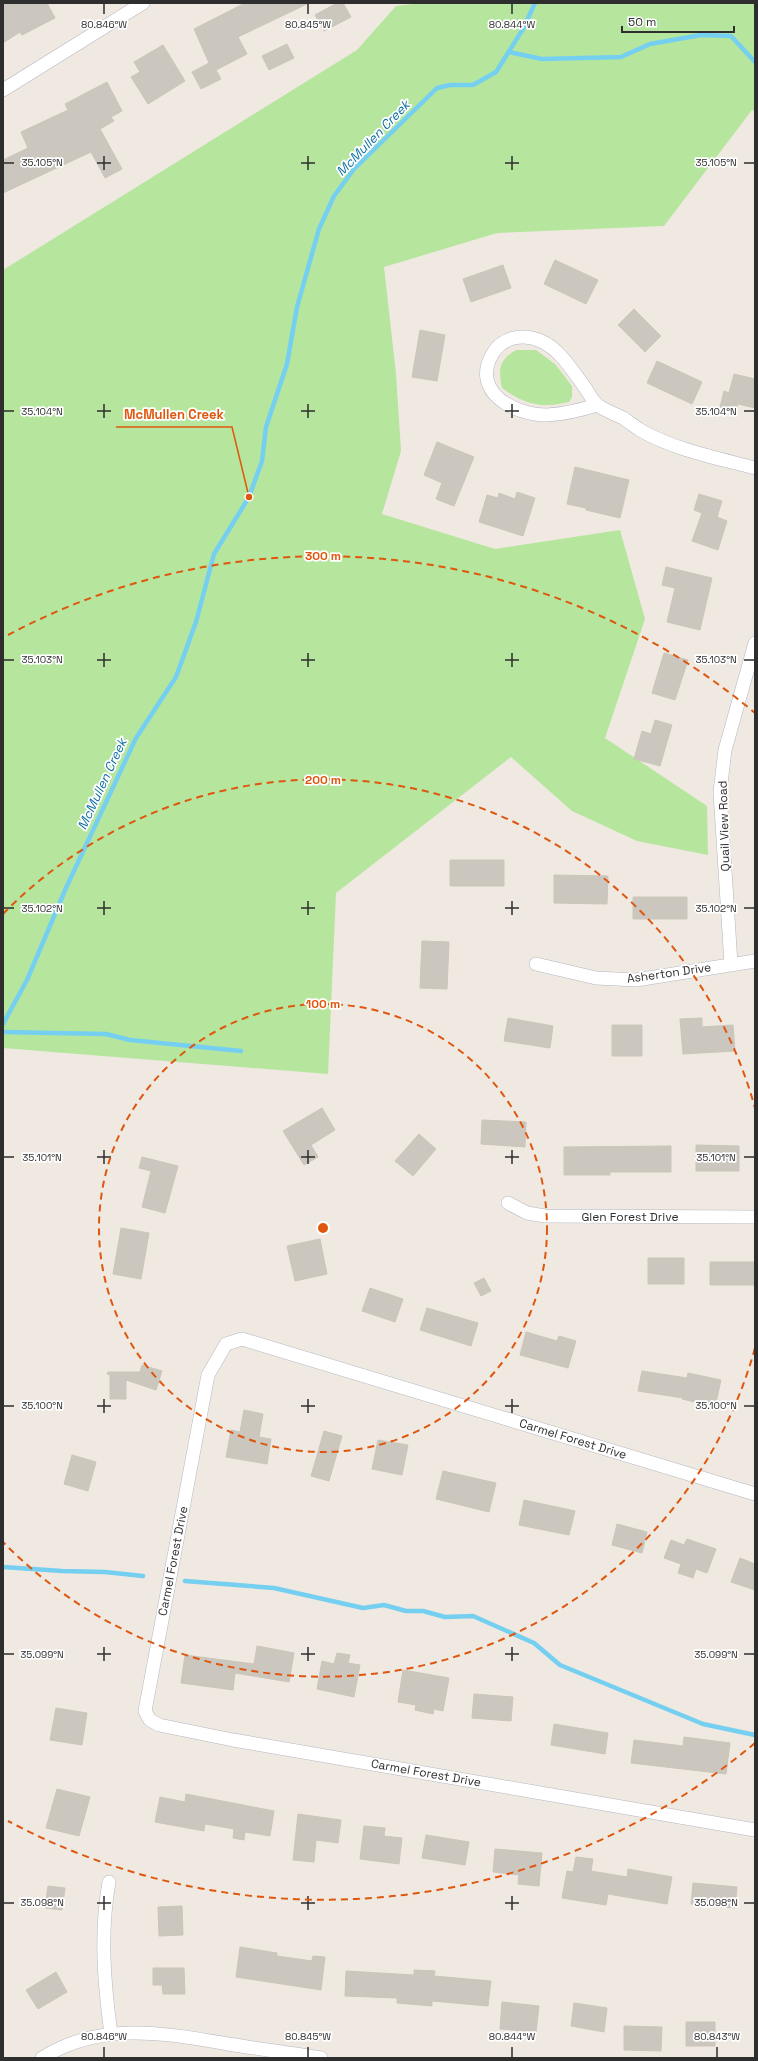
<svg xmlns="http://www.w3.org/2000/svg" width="758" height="2061" viewBox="0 0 758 2061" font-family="'Space Grotesk',sans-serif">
	<rect width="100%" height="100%" fill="#efe9e1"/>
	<path fill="#b6e59e" d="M422,3H755V112L752,110L664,226L497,233L384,267L396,374L401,451L382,514L495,549L620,530L645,619L605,738L707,806L708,855L637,841L572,811L511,757L336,893L328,1074L3,1048V270L357,50L396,6Z
		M516,350H536L555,364L572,386V397L569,402C542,409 524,404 502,388C498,369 499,360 516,350Z"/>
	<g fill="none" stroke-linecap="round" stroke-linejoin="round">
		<path stroke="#75cff0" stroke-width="4.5" d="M509,52L542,59L621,57L650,44L701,35L731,36L755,62
			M3,1024L27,980L66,888L136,738L176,677L196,622L214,554L249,497L262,461L266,427L287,364L297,307L319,229L334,196L354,169L437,88L450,85H473L496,72L523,29L535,3
			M3,1032L106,1034L130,1040L241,1051
			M3,1567L62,1571L105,1572L143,1576
			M185,1581L274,1588L363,1608L384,1605L406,1611H423L445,1617L473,1616L534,1643L560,1665L703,1724L755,1735"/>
	</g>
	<path fill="#cbc7bf" stroke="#cbc5ba" d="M3,3H47L55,18L22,35L20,32L3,43Z
		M245,3H309L238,37L247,54L216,70L221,79L201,89L192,72L209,63L194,29Z
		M337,3H343L351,17L324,31L315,15Z
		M287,44L294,58L269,70L262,56Z
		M163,45L185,81L148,104L131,77L140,72L134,62Z
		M107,82L122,111L111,117L114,121L100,129L122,169L105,178L91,152L3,193V160L28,148L21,132L68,110L65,104Z
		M555,260L598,280L586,304L544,284Z
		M503,265L511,288L471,302L463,279Z
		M634,309L661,336L645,352L618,325Z
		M420,330L445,335L437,381L412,377Z
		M657,361L702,382L692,404L647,383Z
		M734,374L755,379V408L738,404L736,411L720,407L724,391L729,393Z
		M437,442L474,457L454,506L436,499L442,483L424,475Z
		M575,467L629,480L620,518L586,510V508L567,504Z
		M517,492L535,498L523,536L479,522L487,495L498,498L499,493L515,499Z
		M699,494L722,501L717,517L727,521L718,550L692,541L702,513L694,510Z
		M666,567L712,578L700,630L667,622L675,588L662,585Z
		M664,653L688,660L675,700L652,693Z
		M655,720L672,725L660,766L634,759L642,731L651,734Z
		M450,860H504V886H450Z
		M554,875L608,876L607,904L554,903Z
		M633,897H687V919H633Z
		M422,941L449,942L447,989L420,988Z
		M508,1018L553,1026L550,1048L504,1041Z
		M702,1018V1027L733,1025L735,1051L683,1054L680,1019Z
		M612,1025H642V1056H612Z
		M322,1108L335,1130L311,1145L318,1157L304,1165L283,1131Z
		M482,1120L526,1122L525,1147L481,1144Z
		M419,1134L436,1149L413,1176L395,1161Z
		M696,1145L739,1146V1171H696Z
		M671,1146V1172H610V1175H564V1147Z
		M142,1157L178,1166L165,1213L142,1207L151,1171L139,1168Z
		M121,1228L149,1233L141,1279L113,1274Z
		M320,1239L327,1274L295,1281L287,1246Z
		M648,1258H684V1284H648Z
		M710,1262H755V1285H710Z
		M484,1278L491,1291L481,1296L474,1283Z
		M370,1288L403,1299L395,1322L362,1311Z
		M427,1308L478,1323L471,1346L420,1330Z
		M526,1332L557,1341L559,1336L576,1341L568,1368L520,1355Z
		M142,1365L162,1371L156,1390L126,1380V1399H110V1375L107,1374L108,1372H140Z
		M642,1371L687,1378L688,1373L721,1380L715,1407L682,1399L683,1398L638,1391Z
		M244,1410L263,1414L259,1437L271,1439L267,1464L226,1457L231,1430L240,1432Z
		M324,1431L342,1436L329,1481L311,1476Z
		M378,1440L408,1445L402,1475L372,1469Z
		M72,1455L96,1462L88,1491L64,1484Z
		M443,1471L496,1483L489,1512L436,1499Z
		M524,1500L575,1511L569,1535L519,1525Z
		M617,1524L647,1532L642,1553L612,1545Z
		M687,1539L716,1549L707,1573L696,1569L693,1578L678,1573L681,1564L664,1558L671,1540L684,1545Z
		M740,1558L755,1564V1590L731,1582Z
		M257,1646L294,1653L289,1682L235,1673L233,1690L181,1683L185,1655L254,1664Z
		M337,1653L350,1655L348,1663L360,1665L354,1697L317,1689L322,1661L334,1664Z
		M403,1670L449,1678L443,1711L434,1709L433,1714L415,1710L416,1705L398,1702Z
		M474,1694L513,1697L511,1721L472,1718Z
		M56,1708L87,1713L82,1745L50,1740Z
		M554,1724L608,1733L605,1754L551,1745Z
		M684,1737L730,1743L726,1774L631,1763L634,1740L683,1746Z
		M57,1789L90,1797L79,1836L46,1828Z
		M186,1794L274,1811L270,1836L245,1832L244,1840L233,1838L234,1829L205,1824L204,1831L155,1822L160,1797L185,1802Z
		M298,1814L341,1820L338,1843L316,1840L314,1862L293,1860Z
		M364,1826L385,1828L384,1836L402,1838L399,1864L360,1859Z
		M426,1835L469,1842L465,1865L422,1858Z
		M495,1849L542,1853L539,1886L518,1884L519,1875L493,1872Z
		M576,1857L593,1859L591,1871L627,1877L628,1869L672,1877L667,1904L608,1894L606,1905L562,1898L567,1871L573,1872Z
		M693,1883L737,1887L735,1908L691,1904Z
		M48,1886L65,1888L62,1910L45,1908Z
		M182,1906L183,1935L159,1936L158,1907Z
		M240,1947L277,1953V1956L312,1961L313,1956L325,1957L321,1990L236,1977Z
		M153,1968H184L185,1994H163L162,1985H153Z
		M414,1970L435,1971L434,1976L491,1981L488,2006L432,2001V2006L397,2003V1998L345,1996L346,1971L414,1975Z
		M56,1972L67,1992L38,2009L26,1990Z
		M502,2002L539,2006L536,2032L500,2029Z
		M574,2003L607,2008L604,2032L571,2026Z
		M686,2022H715V2046H686Z
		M624,2026L662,2027L661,2051L624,2050Z"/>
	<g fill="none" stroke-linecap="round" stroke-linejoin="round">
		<defs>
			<path id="street" d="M3,90L143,3
				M597,405C581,410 564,414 547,415C513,415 470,391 493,353C503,337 523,333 541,341C560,349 574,373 586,389C589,394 593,402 599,406C606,411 615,414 623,418C629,422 634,426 640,430C675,450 717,458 755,468
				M536,964L596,978L636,980L755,961
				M731,964L720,792L725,750L755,643
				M508,1203L527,1213L545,1216L755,1217
				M755,1494L242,1339L226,1344L208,1375L145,1711L150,1720L159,1725L233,1740L755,1830
				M109,1882C100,1933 104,1983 111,2034
				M42,2058C101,2021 164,2033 228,2044C259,2049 290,2053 321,2058"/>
		</defs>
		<use href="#street" stroke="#b4b7c1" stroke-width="14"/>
		<use href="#street" stroke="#fff" stroke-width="13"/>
	</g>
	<path fill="none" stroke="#2e2e2e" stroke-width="1.5" d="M104,4V14M308,4V14M512,4V14M104,156V170M308,156V170M512,156V170M4,163H14M97,163H111M301,163H315M505,163H519M744,163H754M104,404V418M308,404V418M512,404V418M4,411H14M97,411H111M301,411H315M505,411H519M744,411H754M104,653V667M308,653V667M512,653V667M4,660H14M97,660H111M301,660H315M505,660H519M744,660H754M104,901V915M308,901V915M512,901V915M4,908H14M97,908H111M301,908H315M505,908H519M744,908H754M104,1150V1164M308,1150V1164M512,1150V1164M4,1157H14M97,1157H111M301,1157H315M505,1157H519M744,1157H754M104,1399V1413M308,1399V1413M512,1399V1413M4,1406H14M97,1406H111M301,1406H315M505,1406H519M744,1406H754M104,1647V1661M308,1647V1661M512,1647V1661M4,1654H14M97,1654H111M301,1654H315M505,1654H519M744,1654H754M104,1896V1910M308,1896V1910M512,1896V1910M4,1903H14M97,1903H111M301,1903H315M505,1903H519M744,1903H754M104,2047V2057M308,2047V2057M512,2047V2057M717,2047V2057"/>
	<g fill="none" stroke="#df570e" stroke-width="2" stroke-dasharray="7 5">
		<circle cx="323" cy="1228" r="224"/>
		<path d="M755 1348A448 448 0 0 1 3 1542M3 914A448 448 0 0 1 755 1108"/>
		<path d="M755 1743A672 672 0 0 1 8 1821M8 635A672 672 0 0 1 755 713"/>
	</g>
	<g text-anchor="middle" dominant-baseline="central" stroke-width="3.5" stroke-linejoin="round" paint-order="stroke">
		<g font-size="12" fill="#2e2e2e" stroke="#fff">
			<text transform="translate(724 826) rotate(-92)">Quail View Road</text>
			<text transform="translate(669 973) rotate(-8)">Asherton Drive</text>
			<text x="630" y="1217">Glen Forest Drive</text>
			<text transform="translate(573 1439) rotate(17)">Carmel Forest Drive</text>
			<text transform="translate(173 1561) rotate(-79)">Carmel Forest Drive</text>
			<text transform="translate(426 1773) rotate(10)">Carmel Forest Drive</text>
		</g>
		<g font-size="13" font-style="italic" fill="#0d6fa3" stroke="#fff">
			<text transform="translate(373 138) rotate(-46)">McMullen Creek</text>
			<text transform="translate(102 784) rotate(-65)">McMullen Creek</text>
		</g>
	</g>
	<g font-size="10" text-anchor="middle" fill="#2e2e2e" stroke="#fff" stroke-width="3.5" stroke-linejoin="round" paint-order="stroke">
		<text x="104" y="28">80.846°W</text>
		<text x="308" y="28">80.845°W</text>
		<text x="512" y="28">80.844°W</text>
		<text x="42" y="166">35.105°N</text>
		<text x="716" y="166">35.105°N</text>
		<text x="42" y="415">35.104°N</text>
		<text x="716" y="415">35.104°N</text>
		<text x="42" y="663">35.103°N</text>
		<text x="716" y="663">35.103°N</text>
		<text x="42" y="912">35.102°N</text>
		<text x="716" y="912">35.102°N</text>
		<text x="42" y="1161">35.101°N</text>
		<text x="716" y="1161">35.101°N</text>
		<text x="42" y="1409">35.100°N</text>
		<text x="716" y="1409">35.100°N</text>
		<text x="42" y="1658">35.099°N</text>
		<text x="716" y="1658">35.099°N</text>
		<text x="42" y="1906">35.098°N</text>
		<text x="716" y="1906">35.098°N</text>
		<text x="104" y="2040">80.846°W</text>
		<text x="308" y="2040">80.845°W</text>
		<text x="512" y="2040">80.844°W</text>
		<text x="717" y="2040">80.843°W</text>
	</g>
	<circle cx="323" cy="1228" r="6" fill="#df570e" stroke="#fff" stroke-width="2"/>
	<g font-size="12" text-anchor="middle" font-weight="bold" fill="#df570e" stroke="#fff" stroke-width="3.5" stroke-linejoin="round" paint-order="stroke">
		<text x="323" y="560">300 m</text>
		<text x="323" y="784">200 m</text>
		<text x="323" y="1008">100 m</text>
	</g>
	<path fill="none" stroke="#df570e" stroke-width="1.5" d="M249 497L232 427H116"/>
	<circle fill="#df570e" stroke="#fff" stroke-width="1.5" cx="249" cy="497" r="4"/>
	<g font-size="13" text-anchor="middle" font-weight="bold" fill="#df570e" stroke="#fff" stroke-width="3.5" stroke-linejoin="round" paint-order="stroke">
		<text x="174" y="419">McMullen Creek</text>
	</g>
	<rect width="758" height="2061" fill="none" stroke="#2e2e2e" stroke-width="8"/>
	<path d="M622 26v6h112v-6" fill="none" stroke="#2e2e2e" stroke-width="2"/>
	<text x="628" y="26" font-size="12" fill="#2e2e2e" stroke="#ffffff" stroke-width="3" paint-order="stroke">50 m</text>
</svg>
